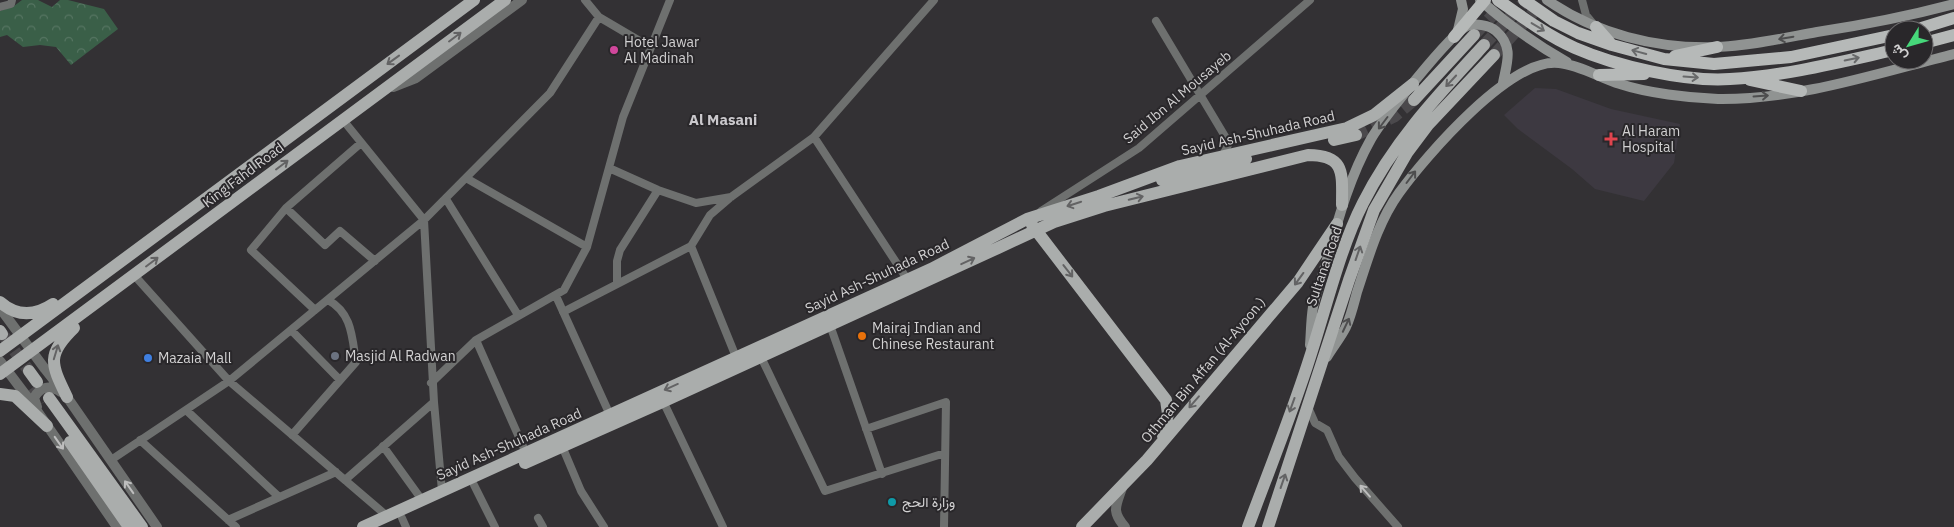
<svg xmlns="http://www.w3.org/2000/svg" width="1954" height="527" viewBox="0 0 1954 527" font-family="'IBM Plex Sans',Vazirmatn,sans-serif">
	<defs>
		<pattern id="forest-crowns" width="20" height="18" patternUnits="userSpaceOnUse" patternTransform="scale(1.25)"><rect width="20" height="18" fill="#3a5f48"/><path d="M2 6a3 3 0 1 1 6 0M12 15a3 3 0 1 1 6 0" fill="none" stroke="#567562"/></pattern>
	</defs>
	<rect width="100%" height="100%" fill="#333134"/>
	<path fill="#3d3941" d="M1535,88L1556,89L1611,109L1680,124L1674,163L1644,201L1595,189L1572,169L1518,129L1504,115Z"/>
	<path fill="url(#forest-crowns)" d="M22,0H38L52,7L60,0H68L104,9L118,29L71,65L56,47L40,45L23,47L7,35L0,37V11L14,6Z"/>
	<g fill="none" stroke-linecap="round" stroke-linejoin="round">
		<path stroke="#4b494c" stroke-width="12" stroke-dasharray="12 6" stroke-linecap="butt" d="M1476,33L1503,4
			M1484,45L1526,0
			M1494,55L1545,0
			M1356,135L1395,116L1414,100
			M4,336L29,371
			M32,388L43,403"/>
		<path stroke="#6e706f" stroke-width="8" d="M585,0L599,17L650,47
			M1582,0L1586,15L1595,26
			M0,7L11,4L12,0
			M1156,21L1229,143L1223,155
			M343,120L424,220L550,93L599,17
			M814,137L907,279
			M609,168L658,190L696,203L731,197
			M466,178L587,247
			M446,199L518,315
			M286,208L325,245L340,231L375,261
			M1041,211L1139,148L1310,0
			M134,275L229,381L387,516
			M617,283V261L620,250L658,190
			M556,296L610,415
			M315,310L251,250L286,208L361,143
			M563,312L691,246
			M830,325L882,474
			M291,330L340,380
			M476,340L526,453
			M736,357L691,246L710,215L731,197L814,137L934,0
			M761,357L825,491L945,453
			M431,383L476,340L564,290L587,247L623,117L670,0
			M663,401L723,527
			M434,402L442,491
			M1308,407L1315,423L1327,430L1339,457L1355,478L1398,527
			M186,410L279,497
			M866,429L946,402L944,527
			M292,435L356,362C352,337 352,313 328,300
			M140,440L236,527
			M383,446L422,500
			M562,446L581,491L604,527
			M111,460L229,381L424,220L434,402L345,480
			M474,485L495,527
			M402,518L406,527
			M538,518L543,527
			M228,520L336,472"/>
		<path stroke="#6e706f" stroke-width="10" d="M393,87L416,78L522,0
			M0,308L45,369L67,397L157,527
			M0,361L31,402L117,527
			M37,407L34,398C40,386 50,385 61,392
			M1122,488C1116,506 1111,511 1125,527"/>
		<path stroke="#909392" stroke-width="10" d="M1480,0C1507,24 1535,44 1567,62
			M1547,0C1596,34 1656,49 1716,47C1749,46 1784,38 1817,32C1863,25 1909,16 1954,4
			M1458,30L1463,9L1461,0
			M1310,345C1311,332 1311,319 1313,307C1316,292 1322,277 1326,263C1338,220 1349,178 1371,139C1382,120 1450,34 1467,26C1475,23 1489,25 1496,31C1514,47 1507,62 1503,83
			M1327,357C1333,347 1341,337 1346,327C1351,316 1354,303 1357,292C1368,259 1378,222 1399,193C1426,156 1511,57 1559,63C1580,65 1600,78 1620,84C1647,93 1689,98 1718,99C1798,100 1878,73 1954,54"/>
		<path stroke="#aaadac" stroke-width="12" d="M1414,100L1474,35
			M1334,140L1356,135
			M1162,180L1246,159
			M1032,225L1166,400L1168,414L1163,436
			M0,302C17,317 35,316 53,304
			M0,331L2,334
			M0,351L474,0
			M29,371L37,382
			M0,374L505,0
			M0,394L15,396L47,426
			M67,397C51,364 46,355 74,328
			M49,398L142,527
			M70,442L129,527
			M525,463L660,403L998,248L1054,222L1104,206L1308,155C1346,155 1342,174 1342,205
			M363,527L931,269L1027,219L1099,196L1180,166L1347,128L1374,115L1413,84
			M1082,527L1147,460L1298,282L1337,224
			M1248,527C1269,470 1292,414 1310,357C1326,308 1340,248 1363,203C1394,141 1438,95 1484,45
			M1268,527L1349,280L1374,210L1407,153L1428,125L1494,55"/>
		<path stroke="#b6b9b8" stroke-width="12" d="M1498,0C1522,17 1548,36 1575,48C1616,66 1685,82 1730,79C1785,76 1840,62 1894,50
			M1524,0L1554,21L1578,33L1612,45L1664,59L1714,64L1791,57L1894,35
			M1596,27L1610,43
			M1915,30L1954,18
			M1454,37L1485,0
			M1924,43L1954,35
			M1675,56L1717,47
			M1599,75L1644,74
			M1750,80L1801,91"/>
	</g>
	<defs><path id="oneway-shaft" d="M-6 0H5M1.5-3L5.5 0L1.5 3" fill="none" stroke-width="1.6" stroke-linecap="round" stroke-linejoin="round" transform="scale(1.25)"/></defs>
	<g stroke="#68696a">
		<use href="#oneway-shaft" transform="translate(1538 27) rotate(31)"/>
		<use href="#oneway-shaft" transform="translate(1639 52) rotate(-165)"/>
		<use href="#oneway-shaft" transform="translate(1852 59) rotate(-12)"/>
		<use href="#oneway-shaft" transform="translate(1691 77) rotate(4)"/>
	</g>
	<g stroke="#636364">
		<use href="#oneway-shaft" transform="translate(455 37) rotate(-37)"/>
		<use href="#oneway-shaft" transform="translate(393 60) rotate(144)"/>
		<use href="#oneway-shaft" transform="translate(1451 81) rotate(133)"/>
		<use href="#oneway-shaft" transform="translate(282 165) rotate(-37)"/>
		<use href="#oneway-shaft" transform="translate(1136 198) rotate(-14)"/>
		<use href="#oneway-shaft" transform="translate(1074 204) rotate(162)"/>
		<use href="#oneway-shaft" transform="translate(1358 253) rotate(-71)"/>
		<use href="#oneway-shaft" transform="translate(968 261) rotate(-25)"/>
		<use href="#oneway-shaft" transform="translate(152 262) rotate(-37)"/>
		<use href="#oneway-shaft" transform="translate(1068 271) rotate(52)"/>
		<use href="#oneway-shaft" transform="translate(1299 279) rotate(126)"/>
		<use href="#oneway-shaft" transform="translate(56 352) rotate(-73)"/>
		<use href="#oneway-shaft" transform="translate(671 387) rotate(156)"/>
		<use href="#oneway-shaft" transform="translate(1194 402) rotate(131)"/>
		<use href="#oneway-shaft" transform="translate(1292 405) rotate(110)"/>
		<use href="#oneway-shaft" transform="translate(1283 481) rotate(-71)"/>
	</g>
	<g stroke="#4d4d4e">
		<use href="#oneway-shaft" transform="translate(1786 38) rotate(170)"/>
		<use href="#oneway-shaft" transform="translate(1761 96) rotate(-4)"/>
		<use href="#oneway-shaft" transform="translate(1383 123) rotate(127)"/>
		<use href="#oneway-shaft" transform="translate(1411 177) rotate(-53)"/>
		<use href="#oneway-shaft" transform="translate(1346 325) rotate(-65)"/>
	</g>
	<g stroke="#bebebe">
		<use href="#oneway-shaft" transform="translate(59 443) rotate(55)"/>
		<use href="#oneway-shaft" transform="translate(129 487) rotate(-125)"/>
		<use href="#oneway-shaft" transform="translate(1365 491) rotate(-131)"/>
	</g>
	<circle fill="#d1479c" stroke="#29272a" stroke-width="2" cx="614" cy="50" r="5"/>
	<path fill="#e0444e" stroke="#29272a" stroke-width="2" d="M1608.5 131.5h5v5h5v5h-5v5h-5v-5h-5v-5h5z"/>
	<circle fill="#e8710a" stroke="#29272a" stroke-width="2" cx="862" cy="336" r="5"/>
	<circle fill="#6b7280" stroke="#29272a" stroke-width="2" cx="335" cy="356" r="5"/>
	<circle fill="#3f7fe0" stroke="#29272a" stroke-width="2" cx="148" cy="358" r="5"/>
	<circle fill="#0f9aa8" stroke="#29272a" stroke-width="2" cx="892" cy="502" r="5"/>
	<g text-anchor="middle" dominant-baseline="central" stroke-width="4" stroke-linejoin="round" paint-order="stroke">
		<g font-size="14" fill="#d2d1d2" stroke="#29272a" text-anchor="start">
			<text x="624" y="42">Hotel Jawar<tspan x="624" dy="16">Al Madinah</tspan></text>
			<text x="1622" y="131">Al Haram<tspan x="1622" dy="16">Hospital</tspan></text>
			<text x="872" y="328">Mairaj Indian and<tspan x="872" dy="16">Chinese Restaurant</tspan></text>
			<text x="345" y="356">Masjid Al Radwan</text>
			<text x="158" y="358">Mazaia Mall</text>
			<text x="902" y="502">وزارة الحج</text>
		</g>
		<g font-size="14" fill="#d2d1d2" stroke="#29272a">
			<text transform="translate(1177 97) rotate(-40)">Said Ibn Al Mousayeb</text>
			<text transform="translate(1258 133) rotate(-13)">Sayid Ash-Shuhada Road</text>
			<text transform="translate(243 175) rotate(-37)">King Fahd Road</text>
			<text transform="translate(1324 266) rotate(-71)">Sultana Road</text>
			<text transform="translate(877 276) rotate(-25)">Sayid Ash-Shuhada Road</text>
			<text transform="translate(1203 370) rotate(-50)">Othman Bin Affan (Al-Ayoon.)</text>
			<text transform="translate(509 444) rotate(-24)">Sayid Ash-Shuhada Road</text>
		</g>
		<g font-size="15" font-weight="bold" fill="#cac8cc" stroke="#29272a">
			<text x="723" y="119">Al Masani</text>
		</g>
	</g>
	<g transform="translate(1909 45) rotate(233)"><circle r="24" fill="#29272a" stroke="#6d6b6d"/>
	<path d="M0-4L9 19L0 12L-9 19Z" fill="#46d77a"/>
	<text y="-8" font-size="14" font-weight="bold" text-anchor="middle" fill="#d2d1d2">ش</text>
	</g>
</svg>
